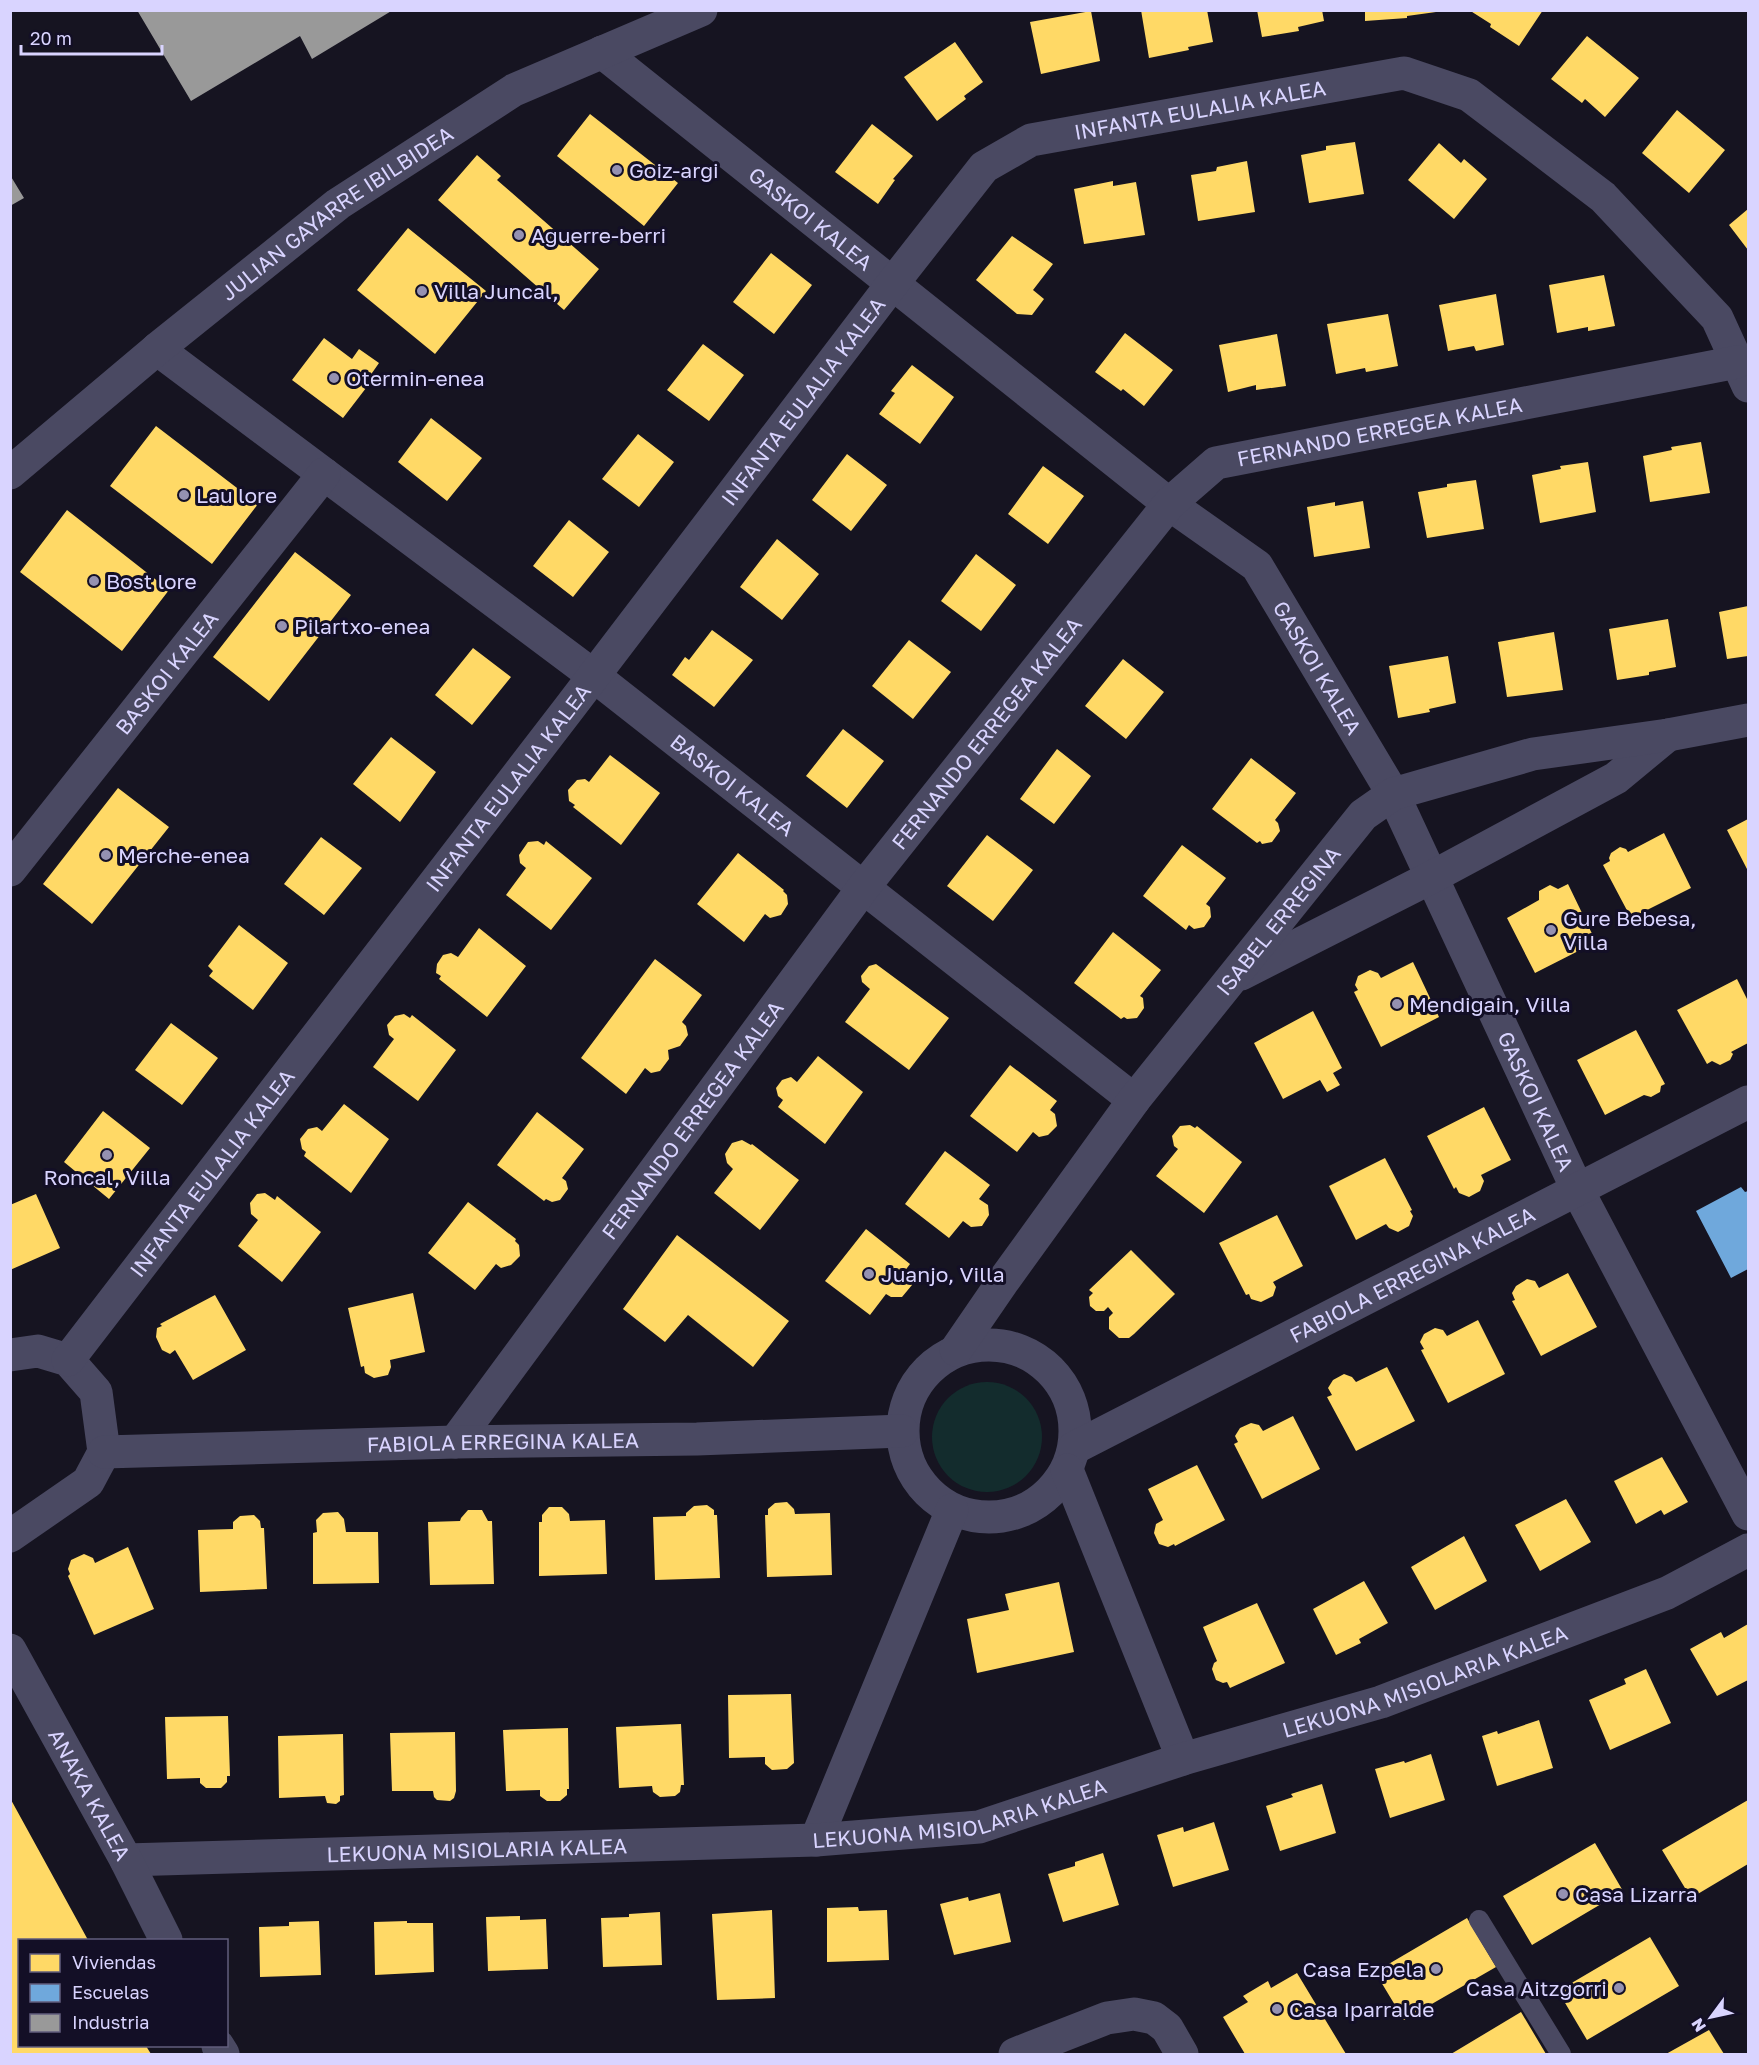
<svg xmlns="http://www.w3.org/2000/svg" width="1759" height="2065" viewBox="0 0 1759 2065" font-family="'Golos Text',sans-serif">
	<rect width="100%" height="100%" fill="#161421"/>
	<path fill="#132c2d" d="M932 1437a55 55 0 1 1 110 0a55 55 0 1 1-110 0Z"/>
	<path fill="#ffd966" d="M1141,10H1207L1213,42L1188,47L1189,50L1149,58Z
		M1257,10H1322L1324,21L1298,27L1299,31L1262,37Z
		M1365,10H1436V12L1407,16V18L1365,21Z
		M1469,10H1543L1519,46L1490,27L1491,24Z
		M1091,11L1100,61L1041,74L1030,22Z
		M1587,36L1639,78L1605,117L1585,99L1582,103L1551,79Z
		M955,42L983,82L964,96L966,99L937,121L904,77Z
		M1677,110L1725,150L1689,193L1642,153Z
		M590,114L678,183L644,226L557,156Z
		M872,124L913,156L893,179L895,180L878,204L835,172Z
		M1355,142L1364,194L1309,203L1301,155L1326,150V146Z
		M1439,143L1461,163L1464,159L1487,179L1454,219L1408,180Z
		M477,155L501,176L497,180L599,269L564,310L438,200Z
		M1247,161L1255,212L1198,221L1191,175L1216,171L1217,167Z
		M1113,181V186L1136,182L1145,235L1084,244L1074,189Z
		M1748,209V250L1729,225Z
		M408,228L486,291L435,354L357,290Z
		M1012,236L1053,264L1033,290L1044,299L1032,315L1017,314L976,280Z
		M771,253L812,285L774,334L733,302Z
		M1604,275L1615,326L1588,331V327L1557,333L1549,285Z
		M1496,294L1504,345L1476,351L1474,346L1448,351L1439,305Z
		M1388,314L1398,366L1366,372L1365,368L1336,374L1327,324Z
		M1125,333L1173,370L1144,406L1123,389L1121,391L1095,372Z
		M1277,334L1286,386L1256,390V385L1228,392L1219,345Z
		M324,338L352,359L359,349L379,363L372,373L376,375L343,418L292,380Z
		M703,344L744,375L709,421L667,390Z
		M912,365L954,397L920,444L879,414L895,393L891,391Z
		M431,418L482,458L447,501L398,462Z
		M156,426L258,504L212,564L110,486Z
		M638,434L674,462L639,507L602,479Z
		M1701,442L1710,493L1650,502L1643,456L1672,450L1671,447Z
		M847,454L887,485L851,531L812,500Z
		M1588,462L1596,512L1540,523L1532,475L1561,469L1560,466Z
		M1043,466L1084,496L1048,544L1008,514Z
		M1476,480L1484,529L1427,538L1418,492L1447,487V484Z
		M1363,501L1370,548L1314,557L1307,507L1335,502V506Z
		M67,510L169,590L122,651L20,572Z
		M569,520L609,552L573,597L533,566Z
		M777,539L819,574L782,620L740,587Z
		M295,552L351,595L269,701L213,657Z
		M976,554L1016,585L981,631L941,601Z
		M1748,606V656L1727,659L1719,612Z
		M1668,619L1676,667L1649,672V675L1617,680L1609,629Z
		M712,630L753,660L714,707L672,675L685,657L689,660Z
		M1554,632L1563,690L1507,697L1498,642Z
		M909,640L951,672L913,719L872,686Z
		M473,648L511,677L472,725L435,695Z
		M1448,656L1456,703L1429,709L1430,712L1398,718L1389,666Z
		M1123,659L1164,692L1126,739L1085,706Z
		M843,729L884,761L847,808L806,776Z
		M391,737L436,772L400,822L353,784Z
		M1057,749L1091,776L1054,824L1020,799Z
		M610,755L660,793L621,845L573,807L575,805L569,801L568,790L577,780L585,779L589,782Z
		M1251,758L1296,793L1275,820L1278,823L1280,831L1272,842L1262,844L1260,841L1257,843L1212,809Z
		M118,788L169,827L92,924L43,884Z
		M1748,819V871L1727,830Z
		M1664,833L1691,888L1631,918L1603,865L1610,861L1609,858L1611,853L1620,847L1626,849L1628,852Z
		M987,835L1033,870L993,921L947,886Z
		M321,837L362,868L324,915L284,884Z
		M538,841L544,845L546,841L592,878L551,930L506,895L526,868L520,863L519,855L528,842Z
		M1182,845L1226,878L1206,904L1210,907L1211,917L1204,927L1194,929L1189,925L1186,930L1143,896Z
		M738,853L784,890L783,891L787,895L788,904L781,915L770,918L765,914L744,942L697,904Z
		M1568,884L1596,942L1535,973L1507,918L1539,900V891L1550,885L1558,889Z
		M239,925L288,963L253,1010L209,976L213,971L208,966Z
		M479,928L526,966L487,1017L439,979L441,976L436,973L437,964L443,955L451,953L458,957Z
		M1113,932L1161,970L1140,996L1143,998L1144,1008L1137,1018L1127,1019L1124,1017L1121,1019L1074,983Z
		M655,959L702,995L682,1022L686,1026L688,1035L680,1046L668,1050L669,1059L660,1071L651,1073L645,1068L626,1094L581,1058Z
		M1413,962L1439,1017L1381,1047L1354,992L1358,990L1355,985L1358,976L1370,970L1378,973L1381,978Z
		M876,964L949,1018L909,1070L845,1022L870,989L862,982L861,976L869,966Z
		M1737,979L1748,1001V1043L1731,1052L1733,1054L1730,1060L1720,1065L1712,1061L1707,1064L1677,1010Z
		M1313,1011L1342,1068L1333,1073L1340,1085L1327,1092L1320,1080L1283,1099L1254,1043Z
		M404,1014L410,1018L412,1015L456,1050L418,1101L373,1067L394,1039L389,1035L387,1025L395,1016Z
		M171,1023L218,1058L182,1105L135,1070Z
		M1636,1030L1665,1084L1661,1086L1660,1092L1651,1097L1644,1095L1605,1115L1577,1060Z
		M818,1056L863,1092L825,1144L778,1107L783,1100L778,1096L776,1088L782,1080L791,1077L797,1082Z
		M1010,1065L1057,1101L1050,1110L1055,1114L1057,1126L1048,1135L1039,1137L1033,1132L1017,1152L970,1116Z
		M344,1104L389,1139L351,1193L304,1156L306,1152L302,1149L300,1139L308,1129L317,1127L322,1131Z
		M1484,1107L1511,1160L1481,1175L1484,1181L1480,1191L1469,1197L1459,1193L1456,1187L1454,1189L1427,1136Z
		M103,1111L150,1148L109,1199L64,1162Z
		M537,1112L584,1149L562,1178L566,1181L568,1189L560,1200L552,1202L546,1199L544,1201L497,1165Z
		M1190,1125L1195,1128L1197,1126L1242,1162L1204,1213L1156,1176L1178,1149L1174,1146L1172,1136L1180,1126Z
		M742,1140L751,1145L752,1144L799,1180L760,1230L714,1193L733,1169L727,1163L725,1154L732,1143Z
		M945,1151L990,1185L979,1199L988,1205L989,1215L982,1226L971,1227L963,1221L949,1238L905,1204Z
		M1385,1158L1412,1210L1410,1211L1413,1216L1409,1226L1398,1232L1389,1228L1386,1224L1356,1240L1329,1186Z
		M265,1193L275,1200L277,1196L321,1232L282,1282L238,1246L258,1220L251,1214L250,1203L257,1194Z
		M36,1194L60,1248L10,1270V1205Z
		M468,1202L516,1239L515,1241L519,1245L520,1256L511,1265L501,1268L496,1264L475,1290L428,1253Z
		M1277,1215L1303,1266L1273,1282L1276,1287L1273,1296L1261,1302L1251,1299L1249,1294L1246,1295L1219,1243Z
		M866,1229L910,1264L904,1272L910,1277L912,1285L902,1297H891L886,1294L870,1315L825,1281Z
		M677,1235L789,1321L753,1367L688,1315L665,1342L623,1309Z
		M1131,1250L1175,1294L1134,1334L1129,1338H1119L1109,1329V1317L1113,1313L1108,1307L1104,1311H1096L1090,1306L1089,1297L1093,1293L1089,1290Z
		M1568,1273L1597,1327L1541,1356L1512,1301L1515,1300L1512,1293L1516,1286L1527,1279L1535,1281L1539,1288Z
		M413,1293L425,1352L390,1360L391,1367L388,1375L374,1378L365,1373L364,1366L361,1367L348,1308Z
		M215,1295L246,1350L193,1380L175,1350L170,1354L162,1350L156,1337L157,1328L162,1326L160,1324Z
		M1478,1320L1505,1374L1448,1403L1421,1350L1424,1349L1420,1342L1424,1334L1435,1328L1443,1330L1447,1336Z
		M1387,1367L1415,1421L1356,1451L1327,1397L1332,1395L1328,1388L1333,1380L1344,1374L1352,1377L1356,1382Z
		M1293,1416L1320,1469L1262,1499L1234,1444L1238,1442L1235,1436L1240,1428L1251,1423L1259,1425L1263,1431Z
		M1662,1457L1688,1502L1664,1515L1661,1510L1636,1524L1614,1481Z
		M1197,1465L1225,1520L1175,1546L1174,1544L1168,1547L1159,1544L1154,1533L1156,1524L1163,1520L1148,1489Z
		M1566,1499L1591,1542L1540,1571L1515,1525Z
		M787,1502L794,1509L795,1514L830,1513L832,1575L767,1577L765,1515H768V1509L775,1503Z
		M707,1505L714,1510V1515H717L720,1578L655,1580L653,1517L686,1516V1513L694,1506Z
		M549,1507H562L569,1514L570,1521L605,1520L607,1574L539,1576V1522H542V1515Z
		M468,1510H482L488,1521H492L494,1584L430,1585L428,1522L460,1521L461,1518Z
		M338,1512L344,1519L346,1532H378L379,1583L313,1584V1533L317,1532L316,1520L323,1513Z
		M254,1515L260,1521L261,1528H264L267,1589L200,1592L198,1530L233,1529V1522L240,1516Z
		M1464,1536L1487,1581L1435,1610L1411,1567Z
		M128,1547L154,1609L94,1635L68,1576L70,1574L68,1569L71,1560L84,1554L93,1558L95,1563Z
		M1364,1581L1388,1623L1359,1639L1361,1643L1336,1655L1313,1609Z
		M1059,1582L1074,1652L977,1673L967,1619L1009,1610L1005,1594Z
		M1257,1603L1285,1663L1230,1688L1227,1682L1223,1683L1216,1680L1212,1669L1214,1663L1217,1661L1203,1627Z
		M1748,1624V1680L1717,1696L1690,1649L1721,1632L1724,1638Z
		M1646,1669L1671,1723L1610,1750L1589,1700L1626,1684L1624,1679Z
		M791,1694L794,1763L787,1769L772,1770L765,1764V1757L729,1758L728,1695Z
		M228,1716L230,1776H227V1782L221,1788H206L200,1783V1778L167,1779L165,1717Z
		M1539,1720L1553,1768L1497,1786L1482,1736L1497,1731L1498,1734Z
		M681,1724L684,1785H681L680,1792L675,1796L660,1797L653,1792L652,1786L619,1788L616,1727Z
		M568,1728L569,1789H567V1795L560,1801H547L540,1796V1790L506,1791L503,1730Z
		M455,1732L456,1791L454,1798L450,1801L437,1800L434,1797L433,1791H392L390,1733Z
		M343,1734L344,1795L340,1796V1801L336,1804L327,1803L325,1796L279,1798L278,1736Z
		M1431,1754L1445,1800L1390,1818L1375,1769L1404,1761L1405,1763Z
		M1322,1784L1336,1833L1280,1851L1266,1806L1293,1797L1291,1794Z
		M10,1798L88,1940H20V2046H146L151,2054H10Z
		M1748,1800V1864L1691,1898L1662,1850Z
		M1214,1822L1229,1870L1173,1887L1157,1835L1183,1827L1184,1832Z
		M1595,1843L1623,1891L1532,1945L1503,1896Z
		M1103,1853L1119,1905L1063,1922L1048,1874L1075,1866V1862Z
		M1000,1893L1011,1942L954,1955L940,1904L968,1897L969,1901Z
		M858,1907L859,1911L887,1910L889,1960L827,1962V1908Z
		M772,1910L775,1998L717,2000L712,1914Z
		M660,1912L662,1965L603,1967L601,1918L629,1917V1914Z
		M520,1916V1920L546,1919L548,1969L488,1971L486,1917Z
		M1467,1918L1496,1967L1404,2020L1375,1972Z
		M319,1921L321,1975L260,1977L259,1927L289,1926V1922Z
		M407,1921V1923H433L434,1972L375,1975L374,1922Z
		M1650,1937L1679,1986L1587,2040L1558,1991Z
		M1297,1973L1346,2054H1245L1223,2017L1248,2002L1243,1996L1268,1981L1271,1988Z
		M1521,2012L1546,2054H1451Z
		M1709,2030L1724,2054H1666Z"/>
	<path fill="#6fa8dc" d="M1741,1187L1745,1192L1748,1191V1269L1731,1278L1696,1211Z"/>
	<path fill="#999" d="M137,10H393L312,59L300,36L191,101Z
		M10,175L24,198L10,206Z"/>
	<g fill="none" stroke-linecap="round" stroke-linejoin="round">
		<path stroke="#4a4962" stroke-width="20" d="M1479,1920L1561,2054"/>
		<g stroke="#4a4962" stroke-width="33">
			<path id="s1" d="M602,52L1169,504L1257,566L1393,794L1578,1191L1748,1514"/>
			<path id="s2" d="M157,349L594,676L1134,1100"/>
			<path id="s3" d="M10,473L157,349L338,204L514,90L701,10"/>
			<path id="s4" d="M10,870L324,474"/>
			<path d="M1241,974L1432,877L1616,778L1668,735"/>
			<circle cx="989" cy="1431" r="86"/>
			<path id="s5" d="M956,1350L1004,1280L1134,1100L1363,815L1393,794L1533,754L1668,735L1748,720"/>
			<path d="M10,1355L38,1351L68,1360L96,1392L104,1452L88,1482L10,1536"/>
			<path id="s6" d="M68,1360L570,707L893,283L984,167L1031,140L1404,73L1469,95L1603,197L1717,318L1748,386"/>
			<path id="s7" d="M455,1442L863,888L1169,504L1216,463L1737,362"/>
			<path id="s8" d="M1074,1448L1748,1102"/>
			<path id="s9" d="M104,1452L455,1442L697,1439L902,1431"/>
			<path d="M1067,1470L1183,1759"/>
			<path d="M816,1840L952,1510"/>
			<path id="s10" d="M126,1860L816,1840L979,1827L1183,1759L1381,1702L1667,1593L1748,1550"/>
			<path d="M1015,2054L1107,2018L1134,2014L1154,2018L1167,2028L1182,2054"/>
		</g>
		<g stroke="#4a4962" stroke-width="33">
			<path id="s11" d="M10,1650L126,1860L166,1940"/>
			<path d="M218,2046L223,2054"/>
		</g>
	</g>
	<g fill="#9591b1" stroke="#130f26" stroke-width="2">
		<circle cx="617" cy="170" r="6"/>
		<circle cx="519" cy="235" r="6"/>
		<circle cx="422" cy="291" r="6"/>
		<circle cx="334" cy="378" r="6"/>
		<circle cx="184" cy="495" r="6"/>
		<circle cx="94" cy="581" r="6"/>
		<circle cx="282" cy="626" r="6"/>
		<circle cx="106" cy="855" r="6"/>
		<circle cx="1551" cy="930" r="6"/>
		<circle cx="1397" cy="1004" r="6"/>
		<circle cx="107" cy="1155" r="6"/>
		<circle cx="869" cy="1274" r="6"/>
		<circle cx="1563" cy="1894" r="6"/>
		<circle cx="1436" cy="1969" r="6"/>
		<circle cx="1619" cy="1988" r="6"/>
		<circle cx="1277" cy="2009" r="6"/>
	</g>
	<g text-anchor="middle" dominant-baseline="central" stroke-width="6" stroke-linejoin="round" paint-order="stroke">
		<g font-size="21" fill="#d9d4ff" stroke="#130f26">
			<text stroke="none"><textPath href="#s6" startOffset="1730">INFANTA EULALIA KALEA</textPath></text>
			<text stroke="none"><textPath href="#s3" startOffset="418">JULIAN GAYARRE IBILBIDEA</textPath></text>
			<text stroke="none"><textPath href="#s1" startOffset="267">GASKOI KALEA</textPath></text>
			<text stroke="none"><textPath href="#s6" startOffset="1208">INFANTA EULALIA KALEA</textPath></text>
			<text stroke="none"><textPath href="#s7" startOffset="1408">FERNANDO ERREGEA KALEA</textPath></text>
			<text stroke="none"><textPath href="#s1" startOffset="951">GASKOI KALEA</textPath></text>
			<text stroke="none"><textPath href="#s4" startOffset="252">BASKOI KALEA</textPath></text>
			<text stroke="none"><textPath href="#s7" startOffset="886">FERNANDO ERREGEA KALEA</textPath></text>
			<text stroke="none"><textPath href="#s2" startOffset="722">BASKOI KALEA</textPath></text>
			<text stroke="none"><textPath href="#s6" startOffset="722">INFANTA EULALIA KALEA</textPath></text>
			<text stroke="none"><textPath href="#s5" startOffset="537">ISABEL ERREGINA</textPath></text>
			<text stroke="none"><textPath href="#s1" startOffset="1437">GASKOI KALEA</textPath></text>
			<text stroke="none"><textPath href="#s7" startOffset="400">FERNANDO ERREGEA KALEA</textPath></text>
			<text stroke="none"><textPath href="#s6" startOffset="236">INFANTA EULALIA KALEA</textPath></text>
			<text stroke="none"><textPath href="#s8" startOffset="380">FABIOLA ERREGINA KALEA</textPath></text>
			<text stroke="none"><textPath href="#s9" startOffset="399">FABIOLA ERREGINA KALEA</textPath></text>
			<text stroke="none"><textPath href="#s10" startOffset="1323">LEKUONA MISIOLARIA KALEA</textPath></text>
			<text stroke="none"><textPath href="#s11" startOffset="165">ANAKA KALEA</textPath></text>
			<text stroke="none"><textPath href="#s10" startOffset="837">LEKUONA MISIOLARIA KALEA</textPath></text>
			<text stroke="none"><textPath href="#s10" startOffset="351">LEKUONA MISIOLARIA KALEA</textPath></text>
		</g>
		<g font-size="21" fill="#d9d4ff" stroke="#130f26" text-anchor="start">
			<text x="629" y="170">Goiz-argi</text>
			<text x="531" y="235">Aguerre-berri</text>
			<text x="434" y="291">Villa Juncal,</text>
			<text x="346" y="378">Otermin-enea</text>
			<text x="196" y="495">Lau lore</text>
			<text x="106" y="581">Bost lore</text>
			<text x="294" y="626">Pilartxo-enea</text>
			<text x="118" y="855">Merche-enea</text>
			<text x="1563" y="918">Gure Bebesa,<tspan x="1563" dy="24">Villa</tspan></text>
			<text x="1409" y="1004">Mendigain, Villa</text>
			<text x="107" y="1177" text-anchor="middle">Roncal, Villa</text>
			<text x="881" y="1274">Juanjo, Villa</text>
			<text x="1575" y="1894">Casa Lizarra</text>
			<text x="1424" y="1969" text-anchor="end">Casa Ezpela</text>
			<text x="1607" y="1988" text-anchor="end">Casa Aitzgorri</text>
			<text x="1289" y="2009">Casa Iparralde</text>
		</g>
	</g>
	<rect width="1759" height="2065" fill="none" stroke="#d9d4ff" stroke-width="24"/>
	<rect x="18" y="1939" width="210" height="108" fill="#130f26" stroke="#625e7d" stroke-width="1.5"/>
	<rect x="30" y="1954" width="30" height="18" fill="#ffd966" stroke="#625e7d" stroke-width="1.5"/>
	<text x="72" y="1969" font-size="18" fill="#d9d4ff">Viviendas</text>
	<rect x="30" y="1984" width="30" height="18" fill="#6fa8dc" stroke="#625e7d" stroke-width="1.5"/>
	<text x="72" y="1999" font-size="18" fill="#d9d4ff">Escuelas</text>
	<rect x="30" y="2014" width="30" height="18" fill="#999999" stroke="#625e7d" stroke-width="1.5"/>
	<text x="72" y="2029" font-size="18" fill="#d9d4ff">Industria</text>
	<g transform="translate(1711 2017) rotate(237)" stroke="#130f26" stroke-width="4.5" paint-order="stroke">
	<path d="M0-4.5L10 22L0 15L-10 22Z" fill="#d9d4ff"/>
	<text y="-9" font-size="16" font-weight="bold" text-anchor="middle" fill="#d9d4ff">N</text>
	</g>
	<path d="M21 45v9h141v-9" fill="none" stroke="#d9d4ff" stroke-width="3"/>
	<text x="30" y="45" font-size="18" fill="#d9d4ff" stroke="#130f26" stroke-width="4.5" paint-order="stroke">20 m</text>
</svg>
